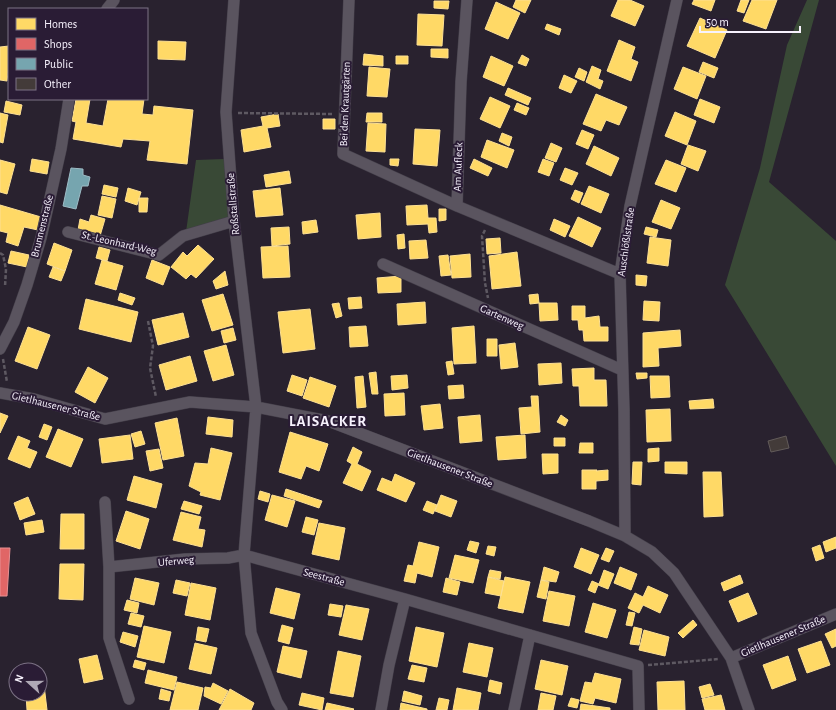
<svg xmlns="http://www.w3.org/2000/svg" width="836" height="710" viewBox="0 0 836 710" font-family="'Alegreya Sans',sans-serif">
	<rect width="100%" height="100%" fill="#29222f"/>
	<path fill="#394936" d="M807,0H819L769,182L836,241V466L725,285L760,168L787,45Z
		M225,159L230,219L186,232L196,160Z"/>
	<path fill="#ffd966" stroke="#fde093" d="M516,0H531L525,13L513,7Z
		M618,0H630L644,6L635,26L611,16Z
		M694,0H715L711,11L692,4Z
		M741,0H749L744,13L737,11Z
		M752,0H777L766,29L743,21Z
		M434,1H449L448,9L434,8Z
		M496,2L520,13L508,39L485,29Z
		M418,14L444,15L442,46L417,45Z
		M700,18L727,30L715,58L687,46Z
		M547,24L561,29L559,35L545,29Z
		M619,40L635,47L631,59L638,62L631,81L607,71Z
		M158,41L186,42L185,60L158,59Z
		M9,46V64L7,81L0,80V47Z
		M431,49H448V58L431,57Z
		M364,54L383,56V66L363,65Z
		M522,55L529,59L526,66L518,63Z
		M396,56H408V64H396Z
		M491,56L513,66L504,86L483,77Z
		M703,62L718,68L714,78L699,72Z
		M592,66L601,70L598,79L603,81L600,89L586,82Z
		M369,67L390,69L387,97L367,96Z
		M683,67L706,76L697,99L674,89Z
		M579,68L587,72L584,81L575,77Z
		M564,75L577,81L571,93L559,88Z
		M508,88L531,98L528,105L505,95Z
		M596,94L627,107L619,125L606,120L601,131L583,124Z
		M490,97L510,106L500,128L480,119Z
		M76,99H90L86,123L103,126L108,99H144L142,114L153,115L154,106L193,110L187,164L147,160L150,141L123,139L121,147L73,139L76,122L72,121Z
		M700,99L720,107L714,123L694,115Z
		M6,101L22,105L20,115L4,112Z
		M517,103L529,108L526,115L514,110Z
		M675,112L696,121L687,145L665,136Z
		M0,113L8,115L3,143L0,142Z
		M367,113H382V122H366Z
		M278,114L280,126L267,128L271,147L244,152L241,130L263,126L261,117Z
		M323,119H335V129H323Z
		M368,123L386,124L385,152L366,151Z
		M415,129L440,130L437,166L413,164Z
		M582,130L594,135L588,149L576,144Z
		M502,133L512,137L509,146L499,141Z
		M487,140L514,150L507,168L481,157Z
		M551,143L562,148L556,162L545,158Z
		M688,145L706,151L698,171L681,164Z
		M594,146L619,158L611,176L586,164Z
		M32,159L49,162L47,174L30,171Z
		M390,159H399L398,166L390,165Z
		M474,159L492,168L488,176L470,168Z
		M543,159L554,163L549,176L538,172Z
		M0,160L15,164L7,194L0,192Z
		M666,160L686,168L676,192L655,184Z
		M565,168L578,173L572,185L560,180Z
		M289,171L291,183L266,187L264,175Z
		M104,185L118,188L116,197L102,194Z
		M589,186L609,194L601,213L581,204Z
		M128,188L141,192L137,205L125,201Z
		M280,188L283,215L256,217L253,191Z
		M575,190L583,193L579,203L571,199Z
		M102,196L116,199L112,218L98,215Z
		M139,198H148L147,212H139Z
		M661,200L680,208L671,229L652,222Z
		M0,205L41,217L38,230L24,227L18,246L6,242L8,233L0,231Z
		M427,205L428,218H436L437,232L429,233L428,224L407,225L406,206Z
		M439,209H446V220L439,221Z
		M380,213L381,237L358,239L356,215Z
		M91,215L105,219L100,236L78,230L80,219L89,222Z
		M578,217L601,228L592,247L569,236Z
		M554,219L570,226L565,237L550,230Z
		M316,220L318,232L303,234L302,222Z
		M289,227L290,244L272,246L271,228Z
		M646,227L658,230L656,237L644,234Z
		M404,234L405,248L398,249L397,235Z
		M650,237L671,240L668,266L647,263Z
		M500,238L501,253L487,254L486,239Z
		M426,240L428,258L410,259L409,241Z
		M54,243L72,250L65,271L47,264Z
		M198,245L214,259L196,278L191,274L186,279L171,267L183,252L187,256Z
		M288,246L290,277L263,278L261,247Z
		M99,247L110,250L107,261L96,258Z
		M11,251L29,255L27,267L8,263Z
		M517,252L521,286L492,289L489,256Z
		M470,254L471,277L452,278L450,256Z
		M448,255L451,275L441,276L439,256Z
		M102,260L123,266L116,290L95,284Z
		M152,260L170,267L163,285L146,278Z
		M53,267L65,271L61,281L49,277Z
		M225,271L228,285L216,289L213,281Z
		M636,275L647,276L646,286L636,285Z
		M401,276V292L378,293L377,278Z
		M120,293L135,298L132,305L118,300Z
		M223,294L233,325L212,331L202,300Z
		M538,294L539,303L530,304L529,295Z
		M361,297L362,308L349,309L348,298Z
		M86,299L138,312L131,342L79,329Z
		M644,301L660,302L659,321L643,320Z
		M425,302L426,323L398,325L397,304Z
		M339,303L342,316L336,318L332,304Z
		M539,303H557L558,320L540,321Z
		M572,306H585V318L599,316L600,327H608V341H584L583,330H579L578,320H572Z
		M310,309L315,349L283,353L278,312Z
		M183,313L189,337L158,345L152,320Z
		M366,326L368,346L350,347L349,327Z
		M474,326L476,363L454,364L452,328Z
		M28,327L50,335L37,369L15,361Z
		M233,328L236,340L224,343L221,331Z
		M680,330L681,346L658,348L659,366L643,367V333Z
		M487,339H497V356H487Z
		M515,343L518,367L501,369L499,345Z
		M226,345L234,375L213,381L204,351Z
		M190,356L197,381L166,390L159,365Z
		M452,361L454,374L448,375L446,362Z
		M561,363L562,383L539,385L538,364Z
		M88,367L108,378L95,403L75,392Z
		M594,368V380H606L607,406H580L579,386H573L572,369Z
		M376,372L378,394H372L369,373Z
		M636,373H647V378L637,379Z
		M292,375L307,380L302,396L287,391Z
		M407,375L408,388L392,390L391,376Z
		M363,376L366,407L357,408L355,377Z
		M650,376H669L670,397L651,398Z
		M310,377L336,386L329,407L303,398Z
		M463,385L464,398L449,399L448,386Z
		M404,393L405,415L385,416L384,394Z
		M531,396H538L540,432L521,434L519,408L532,407Z
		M713,399L714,408L690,409L689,401Z
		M440,404L443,428L424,430L421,406Z
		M670,409L671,441L647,442L646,410Z
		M0,413L8,416L0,433Z
		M480,415L482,441L460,443L458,417Z
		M561,415L568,420L565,426L557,422Z
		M208,417L233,420L232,437L206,434Z
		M177,418L184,456L163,460L155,423Z
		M44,424L52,427L47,440L39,437Z
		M58,429L83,439L71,467L46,457Z
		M141,431L145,444L135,447L131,434Z
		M290,432L328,444L319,471L306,466L301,479L279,472Z
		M130,435L133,459L102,463L99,439Z
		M525,435L526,458L498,460L496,437Z
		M18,436L30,441L27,448L37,452L30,468L8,459Z
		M554,438H565V446H554Z
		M580,443H593V453H579Z
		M353,447L362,452L357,464L371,471L362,491L343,483L352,464L347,461Z
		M211,448L232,453L220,500L200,495L201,492L189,486L195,463L208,464Z
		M659,448V461L648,462V449Z
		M159,449L163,468L150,471L146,451Z
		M542,454H558V473L543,474Z
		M633,462H642L641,485L632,484Z
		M665,462H687V474L665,473Z
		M582,470H597L596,471L608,470V480L596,481V489H582Z
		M703,472H721L723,516L704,517Z
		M395,474L415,483L406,502L377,490L382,478L392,482Z
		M134,476L162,484L156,508L127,500Z
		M286,489L322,501L319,508L284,496Z
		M260,491L270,494L268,502L258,499Z
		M272,495L295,501L287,527L265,520Z
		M441,495L457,501L451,517L435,511Z
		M28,497L35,514L20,520L14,503Z
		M184,501L202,506L199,514L181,509Z
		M427,501L437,505L433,514L423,510Z
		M126,511L149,519L140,549L116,541Z
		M181,512L201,517L198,529L205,530L202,547L173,540Z
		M61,514H84V549H60Z
		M306,517L318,520L314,535L302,532Z
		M42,520L44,532L26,535L24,523Z
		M319,523L345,528L339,560L312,554Z
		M836,537V548L826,552L823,542Z
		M470,541L479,543L476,553L467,550Z
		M419,542L439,547L432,577L417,573L415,583L404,581L408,565L413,566Z
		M820,545L824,558L816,561L812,548Z
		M488,546L496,547L494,556L486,554Z
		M581,548L599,555L591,574L574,567Z
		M606,548L614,551L609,562L601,559Z
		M455,555L479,560L473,583L449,578Z
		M60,564H84L83,600L59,599Z
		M544,567L559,572L556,582L541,580Z
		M620,567L637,574L631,590L614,583Z
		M490,570L501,572L500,579L488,577Z
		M604,570L614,574L608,589L598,585L595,593L588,590L592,581L599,584Z
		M740,575L743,583L724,591L721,583Z
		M488,577L504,581L501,596L485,593Z
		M505,577L530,582L523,613L498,608Z
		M135,578L159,583L154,605L130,599Z
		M446,578L460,582L457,595L443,592Z
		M176,580L190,583L187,596L173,593Z
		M541,580L549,582L546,599L537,597Z
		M191,583L216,588L210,620L185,615Z
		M648,586L668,595L660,613L643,605L639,613L628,608L635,593L643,597Z
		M276,588L300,594L294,619L270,613Z
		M549,591L575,596L569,626L543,621Z
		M748,593L757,614L738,622L729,601Z
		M127,600L139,603L137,613L124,610Z
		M593,603L616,610L607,638L585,632Z
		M330,604L343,606L341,617L328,615Z
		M346,605L369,609L362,640L339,635Z
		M629,612L635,613L632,626L626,625Z
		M131,613L144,616L141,627L128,624Z
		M693,620L697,625L683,638L678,633Z
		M282,625L293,628L289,644L278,641Z
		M144,626L171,632L164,663L137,657Z
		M198,627L209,629L206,642L196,640Z
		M416,627L444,633L437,667L409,661Z
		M634,627L642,629L639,645L630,644Z
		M836,629V646L832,648L825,634Z
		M644,630L669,637L665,656L639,650Z
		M123,632L138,636L135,647L120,642Z
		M821,641L830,665L807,673L798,649Z
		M195,643L217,648L211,674L189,669Z
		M469,643L493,648L487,677L463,672Z
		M283,646L307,651L301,678L277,672Z
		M338,651L361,656L353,697L330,693Z
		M97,655L103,679L84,683L79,659Z
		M788,656L796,680L772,689L763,665Z
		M135,660L146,663L144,670L133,667Z
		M541,660L568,666L562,695L535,689Z
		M412,665L427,668L424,682L408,679Z
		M148,670L177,677L174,690L145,683Z
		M595,673L621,679L616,703L595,698L593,704L580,701L585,682L592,683Z
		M490,680L502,683L500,694L488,691Z
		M684,681L685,710H658L657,682Z
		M177,682L203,688L198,710H170Z
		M213,683L228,691L221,704L204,696L205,687L211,688Z
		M710,684L714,695L702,698L699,687Z
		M40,685H44L47,710H27L26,694H40Z
		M457,688L481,693L478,710H453Z
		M161,689L171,692L169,701L159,699Z
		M230,689L254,703L251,710H219Z
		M404,691L422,696L420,705L402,701Z
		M302,693L324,698L322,710L299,705Z
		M541,693L556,696L553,710H538Z
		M721,695L725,710H705L702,699Z
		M439,698L449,700L447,710H436Z
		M571,698L579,700L577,708L568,706Z
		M327,703L354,709L353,710H325Z
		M401,703L427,709V710H400Z
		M581,704L610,708V710H580Z"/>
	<path fill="#e06666" stroke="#e79093" d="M0,548H10L7,596H0Z"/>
	<path fill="#76a5af" stroke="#9dbcc6" d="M71,168L83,169V175L90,177L88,186H82L76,209L63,206Z"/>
	<path fill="#433b39" stroke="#625b5a" d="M786,436L789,448L771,452L768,441Z"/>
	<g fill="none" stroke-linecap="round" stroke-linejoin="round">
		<defs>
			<path id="street" d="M234,0L226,112L234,221L256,407L244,555L251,633L277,702L282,710
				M349,0L343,154L457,206
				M467,0L461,82L457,206L620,274
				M107,9L114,0
				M68,232L159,255L183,236L234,221
				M383,264L622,370
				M0,349L14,322L27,285L41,238L61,149L69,99
				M0,393L34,399L105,419L190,402L256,407L328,421L589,521L625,536L652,552L674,573L731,658L749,710
				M105,502L109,567L185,559L228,558L244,555L405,599L638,666L639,710
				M625,536L624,410L620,274L630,206L677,0
				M109,567V638L129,699
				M731,658L836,614
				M381,710L389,665L405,599
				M514,710L530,635"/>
		</defs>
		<use href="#street" stroke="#433e49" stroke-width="12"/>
		<path stroke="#5e5962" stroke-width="2.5" stroke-dasharray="4 2" stroke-linecap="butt" d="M238,113L333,114
			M485,230L482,236L485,283L488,298
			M0,253L3,255L6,269L5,287
			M148,321L153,346L150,368L156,397
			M3,359L7,382
			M648,665L719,659"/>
		<use href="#street" stroke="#5a545f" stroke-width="11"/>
	</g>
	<g text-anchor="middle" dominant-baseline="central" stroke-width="4" stroke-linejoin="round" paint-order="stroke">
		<g font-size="11" fill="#f7f2fd" stroke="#2a1c35">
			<text transform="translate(345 104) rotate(-88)">Bei den Krautgärten</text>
			<text transform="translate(458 167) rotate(-88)">Am Aufleck</text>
			<text transform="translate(233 204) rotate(-95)">Roßstallstraße</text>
			<text transform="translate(42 226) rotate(-76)">Brunnenstraße</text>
			<text transform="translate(626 242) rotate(-82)">Auschlößlstraße</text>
			<text transform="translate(119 243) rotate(13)">St.-Leonhard-Weg</text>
			<text transform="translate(502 317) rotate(24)">Gartenweg</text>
			<text transform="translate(56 406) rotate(14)">Gietlhausener Straße</text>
			<text transform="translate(450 468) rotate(21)">Gietlhausener Straße</text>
			<text transform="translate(176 561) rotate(-5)">Uferweg</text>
			<text transform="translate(324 577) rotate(15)">Seestraße</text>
			<text transform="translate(783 636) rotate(-23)">Gietlhausener Straße</text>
		</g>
		<g font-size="15" font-weight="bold" letter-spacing="1" fill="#f7f2fd" stroke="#2a1c35">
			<text x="328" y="421">LAISACKER</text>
		</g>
	</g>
	<rect x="8" y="8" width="140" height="92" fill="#2a1c35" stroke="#7c7285"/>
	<rect x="16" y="18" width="20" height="12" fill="#ffd966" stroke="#7c7285"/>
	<text x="44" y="28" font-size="12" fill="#f7f2fd">Homes</text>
	<rect x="16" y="38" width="20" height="12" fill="#e06666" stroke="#7c7285"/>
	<text x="44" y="48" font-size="12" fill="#f7f2fd">Shops</text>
	<rect x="16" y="58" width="20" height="12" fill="#76a5af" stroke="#7c7285"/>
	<text x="44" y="68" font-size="12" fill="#f7f2fd">Public</text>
	<rect x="16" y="78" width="20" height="12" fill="#433b39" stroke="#7c7285"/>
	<text x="44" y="88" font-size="12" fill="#f7f2fd">Other</text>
	<g transform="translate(28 682) rotate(291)"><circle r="19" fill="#2a1c35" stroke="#7c7285"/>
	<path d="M0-3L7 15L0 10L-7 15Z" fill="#afa9b5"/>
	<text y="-6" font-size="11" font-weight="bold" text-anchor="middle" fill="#f7f2fd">N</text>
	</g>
	<path d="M700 26v6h100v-6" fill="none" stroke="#f7f2fd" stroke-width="2"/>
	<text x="706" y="26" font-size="12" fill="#f7f2fd" stroke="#2a1c35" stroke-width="3" paint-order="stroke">50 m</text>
</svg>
